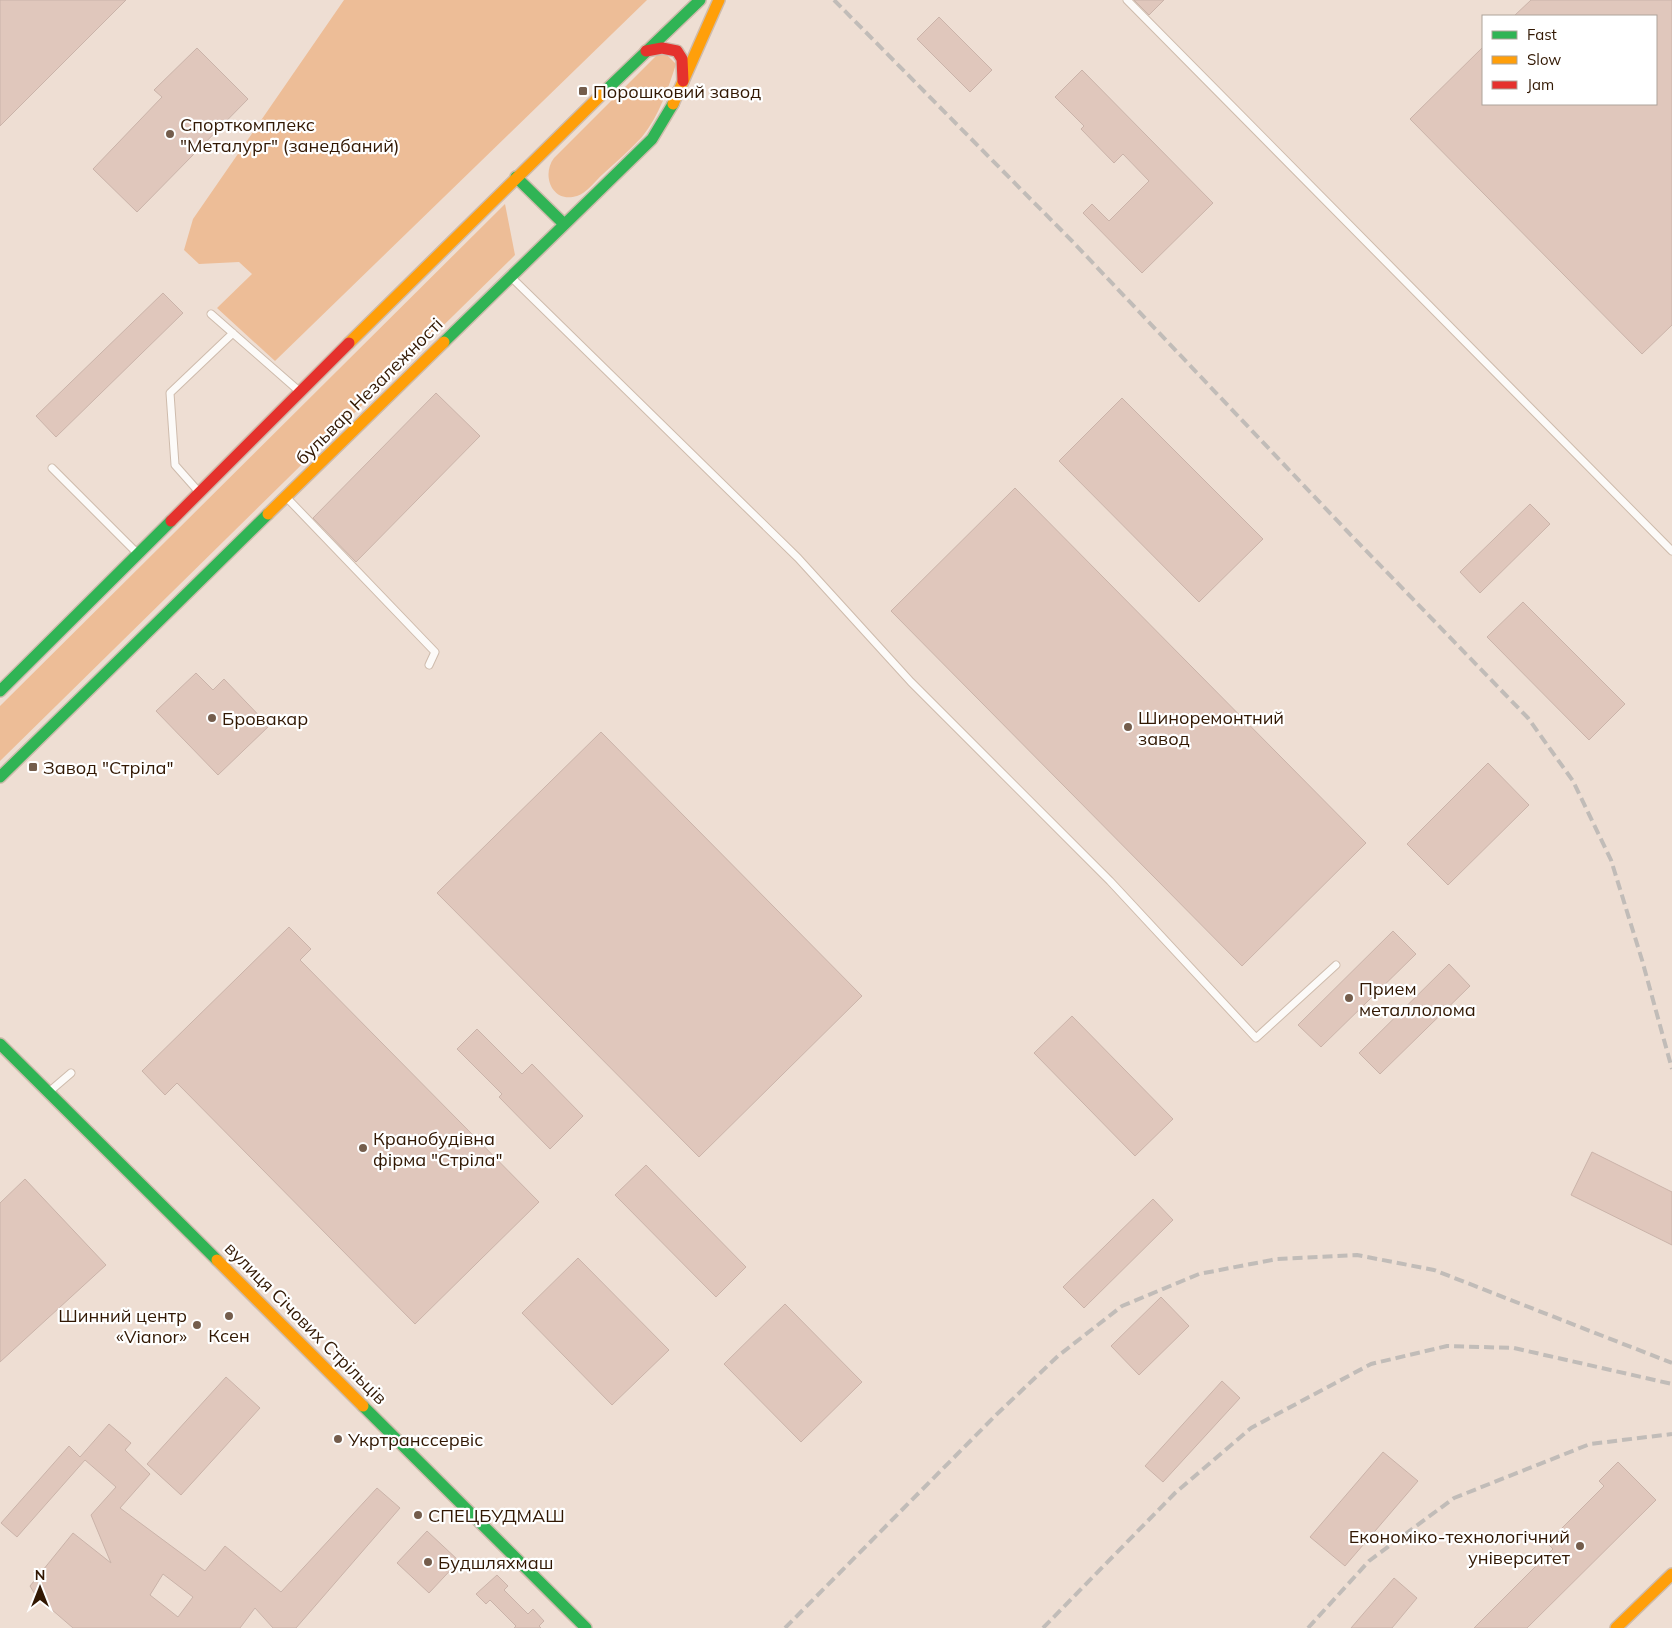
<svg xmlns="http://www.w3.org/2000/svg" width="1672" height="1628" viewBox="0 0 1672 1628" font-family="Mulish,sans-serif">
	<rect width="100%" height="100%" fill="#eeded3"/>
	<path fill="#edbd97" d="M344,0H647L275,361L217,308L252,274L239,262L199,264L184,250L193,219Z
		M665,53L676,64C668,89 659,116 642,137C630,150 616,162 603,174C595,181 587,193 577,196C552,204 541,175 554,158L658,54Z
		M505,204L515,255L0,761V706Z"/>
	<path fill="#e0c7bc" stroke="#cab3a9" fill-rule="evenodd" d="M0,0H126L0,126Z
		M1134,0H1164L1149,15Z
		M1531,0H1672V325L1642,354L1410,119L1483,47V104H1656V16H1514Z
		M939,17L992,70L970,92L917,39Z
		M197,48L248,99L137,212L93,169L162,97L154,90Z
		M1082,70L1213,203L1142,273L1083,213L1092,204L1109,221L1149,181L1123,154L1114,163L1081,129L1084,126L1055,97Z
		M163,293L183,313L56,437L36,416Z
		M436,393L480,436L356,562L313,518Z
		M1122,398L1263,539L1199,602L1059,461Z
		M1015,488L1366,843L1242,966L891,611Z
		M1530,504L1550,524L1480,593L1460,572Z
		M1523,602L1625,704L1589,740L1487,637Z
		M196,673L213,690L224,679L269,726L218,775L156,711Z
		M601,732L862,996L699,1157L437,893Z
		M1488,763L1529,805L1448,885L1407,844Z
		M289,927L311,949L300,960L539,1202L415,1324L177,1083L165,1095L142,1071Z
		M1393,931L1416,954L1321,1047L1298,1025Z
		M1449,964L1470,986L1380,1074L1359,1053Z
		M1072,1016L1173,1119L1135,1156L1034,1053Z
		M477,1029L522,1074L532,1064L583,1116L550,1149L499,1097L502,1094L457,1049Z
		M1592,1152L1672,1192V1245L1571,1195Z
		M646,1165L746,1267L716,1297L615,1195Z
		M25,1179L106,1265L0,1362V1203Z
		M1153,1199L1173,1220L1084,1308L1063,1287Z
		M578,1258L669,1350L612,1405L522,1313Z
		M1161,1297L1189,1326L1139,1375L1111,1346Z
		M785,1304L862,1382L801,1442L724,1364Z
		M226,1377L260,1408L181,1495L147,1464Z
		M1222,1381L1240,1398L1163,1482L1145,1466Z
		M109,1424L131,1443L125,1450L150,1474L120,1508L205,1571L225,1546L281,1592L377,1488L400,1508L296,1628H273L255,1608L240,1628H73L36,1596L30,1586L73,1533L111,1563L91,1515L116,1487L85,1460L17,1537L1,1523L69,1446L80,1457ZM163,1574L193,1597L178,1617L150,1595Z
		M1383,1452L1418,1481L1345,1566L1310,1537Z
		M1618,1462L1656,1500L1527,1628H1474L1553,1549L1547,1543L1604,1486L1599,1481Z
		M427,1531L459,1561L429,1593L397,1563Z
		M497,1575L508,1586L504,1590L528,1614L533,1609L544,1621L539,1626L541,1628H514L516,1626L490,1600L486,1604L476,1594Z
		M1394,1578L1417,1598L1392,1628H1351Z"/>
	<g fill="none" stroke-linecap="round" stroke-linejoin="round">
		<defs>
			<path id="lane" d="M1127,0L1672,551
				M512,278L798,558L911,682L1110,881L1256,1038L1336,965
				M211,314L299,391
				M52,468L136,552
				M198,491L175,465L170,393L233,333
				M288,499L435,652L429,665
				M50,1091L71,1073"/>
			<path id="fast" d="M603,93L700,0
				M516,177L564,224
				M444,342L652,139L673,104
				M0,691L171,521
				M0,777L268,514
				M0,1044L217,1260
				M363,1406L586,1628"/>
			<path id="slow" d="M673,104L719,0
				M349,343L603,93
				M268,514L444,342
				M217,1260L363,1406
				M1616,1628L1672,1574"/>
			<path id="jam" d="M646,51L662,48L677,51L682,59L683,81
				M171,521L349,343"/>
		</defs>
		<use href="#lane" stroke="#cebbac" stroke-width="9"/>
		<use href="#fast" stroke="#cebbac" stroke-width="14"/>
		<use href="#slow" stroke="#cebbac" stroke-width="14"/>
		<use href="#jam" stroke="#cebbac" stroke-width="14"/>
		<use href="#lane" stroke="#fcfaf8" stroke-width="7"/>
		<use href="#fast" stroke="#30b455" stroke-width="11"/>
		<use href="#slow" stroke="#ff9f0a" stroke-width="11"/>
		<use href="#jam" stroke="#e5322d" stroke-width="11"/>
		<path stroke="#c1bcb8" stroke-width="4" stroke-dasharray="10 5" stroke-linecap="butt" d="M834,0L1072,241L1347,531L1528,718L1573,781L1611,860L1642,960L1672,1069
			M785,1628L997,1414L1058,1356L1122,1306L1199,1274L1277,1259L1357,1255L1434,1270L1672,1363
			M1043,1628L1175,1493L1251,1428L1371,1364L1447,1346L1514,1348L1672,1384
			M1308,1628L1369,1561L1454,1498L1590,1444L1672,1434"/>
	</g>
	<g fill="#745d4c" stroke="#fff" stroke-width="2">
		<rect x="578" y="86" width="10" height="10" rx="2.5"/>
		<circle cx="170" cy="134" r="5"/>
		<circle cx="212" cy="718" r="5"/>
		<circle cx="1128" cy="727" r="5"/>
		<rect x="28" y="762" width="10" height="10" rx="2.5"/>
		<circle cx="1349" cy="998" r="5"/>
		<circle cx="363" cy="1148" r="5"/>
		<circle cx="229" cy="1316" r="5"/>
		<circle cx="197" cy="1325" r="5"/>
		<circle cx="338" cy="1439" r="5"/>
		<circle cx="418" cy="1515" r="5"/>
		<circle cx="1580" cy="1546" r="5"/>
		<circle cx="428" cy="1562" r="5"/>
	</g>
	<g text-anchor="middle" dominant-baseline="central" stroke-width="4.5" stroke-linejoin="round" paint-order="stroke">
		<g font-size="18" fill="#321803" stroke="#fff" text-anchor="start">
			<text x="593" y="91">Порошковий завод</text>
			<text x="180" y="124">Спорткомплекс<tspan x="180" dy="21">"Металург" (занедбаний)</tspan></text>
			<text x="1138" y="717">Шиноремонтний<tspan x="1138" dy="21">завод</tspan></text>
			<text x="222" y="718">Бровакар</text>
			<text x="43" y="767">Завод "Стріла"</text>
			<text x="1359" y="988">Прием<tspan x="1359" dy="21">металлолома</tspan></text>
			<text x="373" y="1138">Кранобудівна<tspan x="373" dy="21">фірма "Стріла"</tspan></text>
			<text x="187" y="1315" text-anchor="end">Шинний центр<tspan x="187" dy="21">«Vianor»</tspan></text>
			<text x="229" y="1335" text-anchor="middle">Ксен</text>
			<text x="348" y="1439">Укртранссервіс</text>
			<text x="428" y="1515">СПЕЦБУДМАШ</text>
			<text x="1570" y="1536" text-anchor="end">Економіко-технологічний<tspan x="1570" dy="21">університет</tspan></text>
			<text x="438" y="1562">Будшляхмаш</text>
		</g>
		<g font-size="18" fill="#321803" stroke="#fff">
			<text transform="translate(369 391) rotate(-45)">бульвар Незалежності</text>
			<text transform="translate(306 1323) rotate(45)">вулиця Січових Стрільців</text>
		</g>
	</g>
	<rect x="1482" y="15" width="175" height="90" fill="#ffffff" stroke="#ada39a"/>
	<rect x="1492" y="31" width="25" height="8" fill="#30b455" stroke="#ada39a"/>
	<text x="1527" y="40" font-size="15" fill="#321803">Fast</text>
	<rect x="1492" y="56" width="25" height="8" fill="#ff9f0a" stroke="#ada39a"/>
	<text x="1527" y="65" font-size="15" fill="#321803">Slow</text>
	<rect x="1492" y="81" width="25" height="8" fill="#e5322d" stroke="#ada39a"/>
	<text x="1527" y="90" font-size="15" fill="#321803">Jam</text>
	<g transform="translate(40 1588)" stroke="#ffffff" stroke-width="4" paint-order="stroke">
	<path d="M0-4L9 19L0 12L-9 19Z" fill="#321803"/>
	<text y="-8" font-size="14" font-weight="bold" text-anchor="middle" fill="#321803">N</text>
	</g>
</svg>
